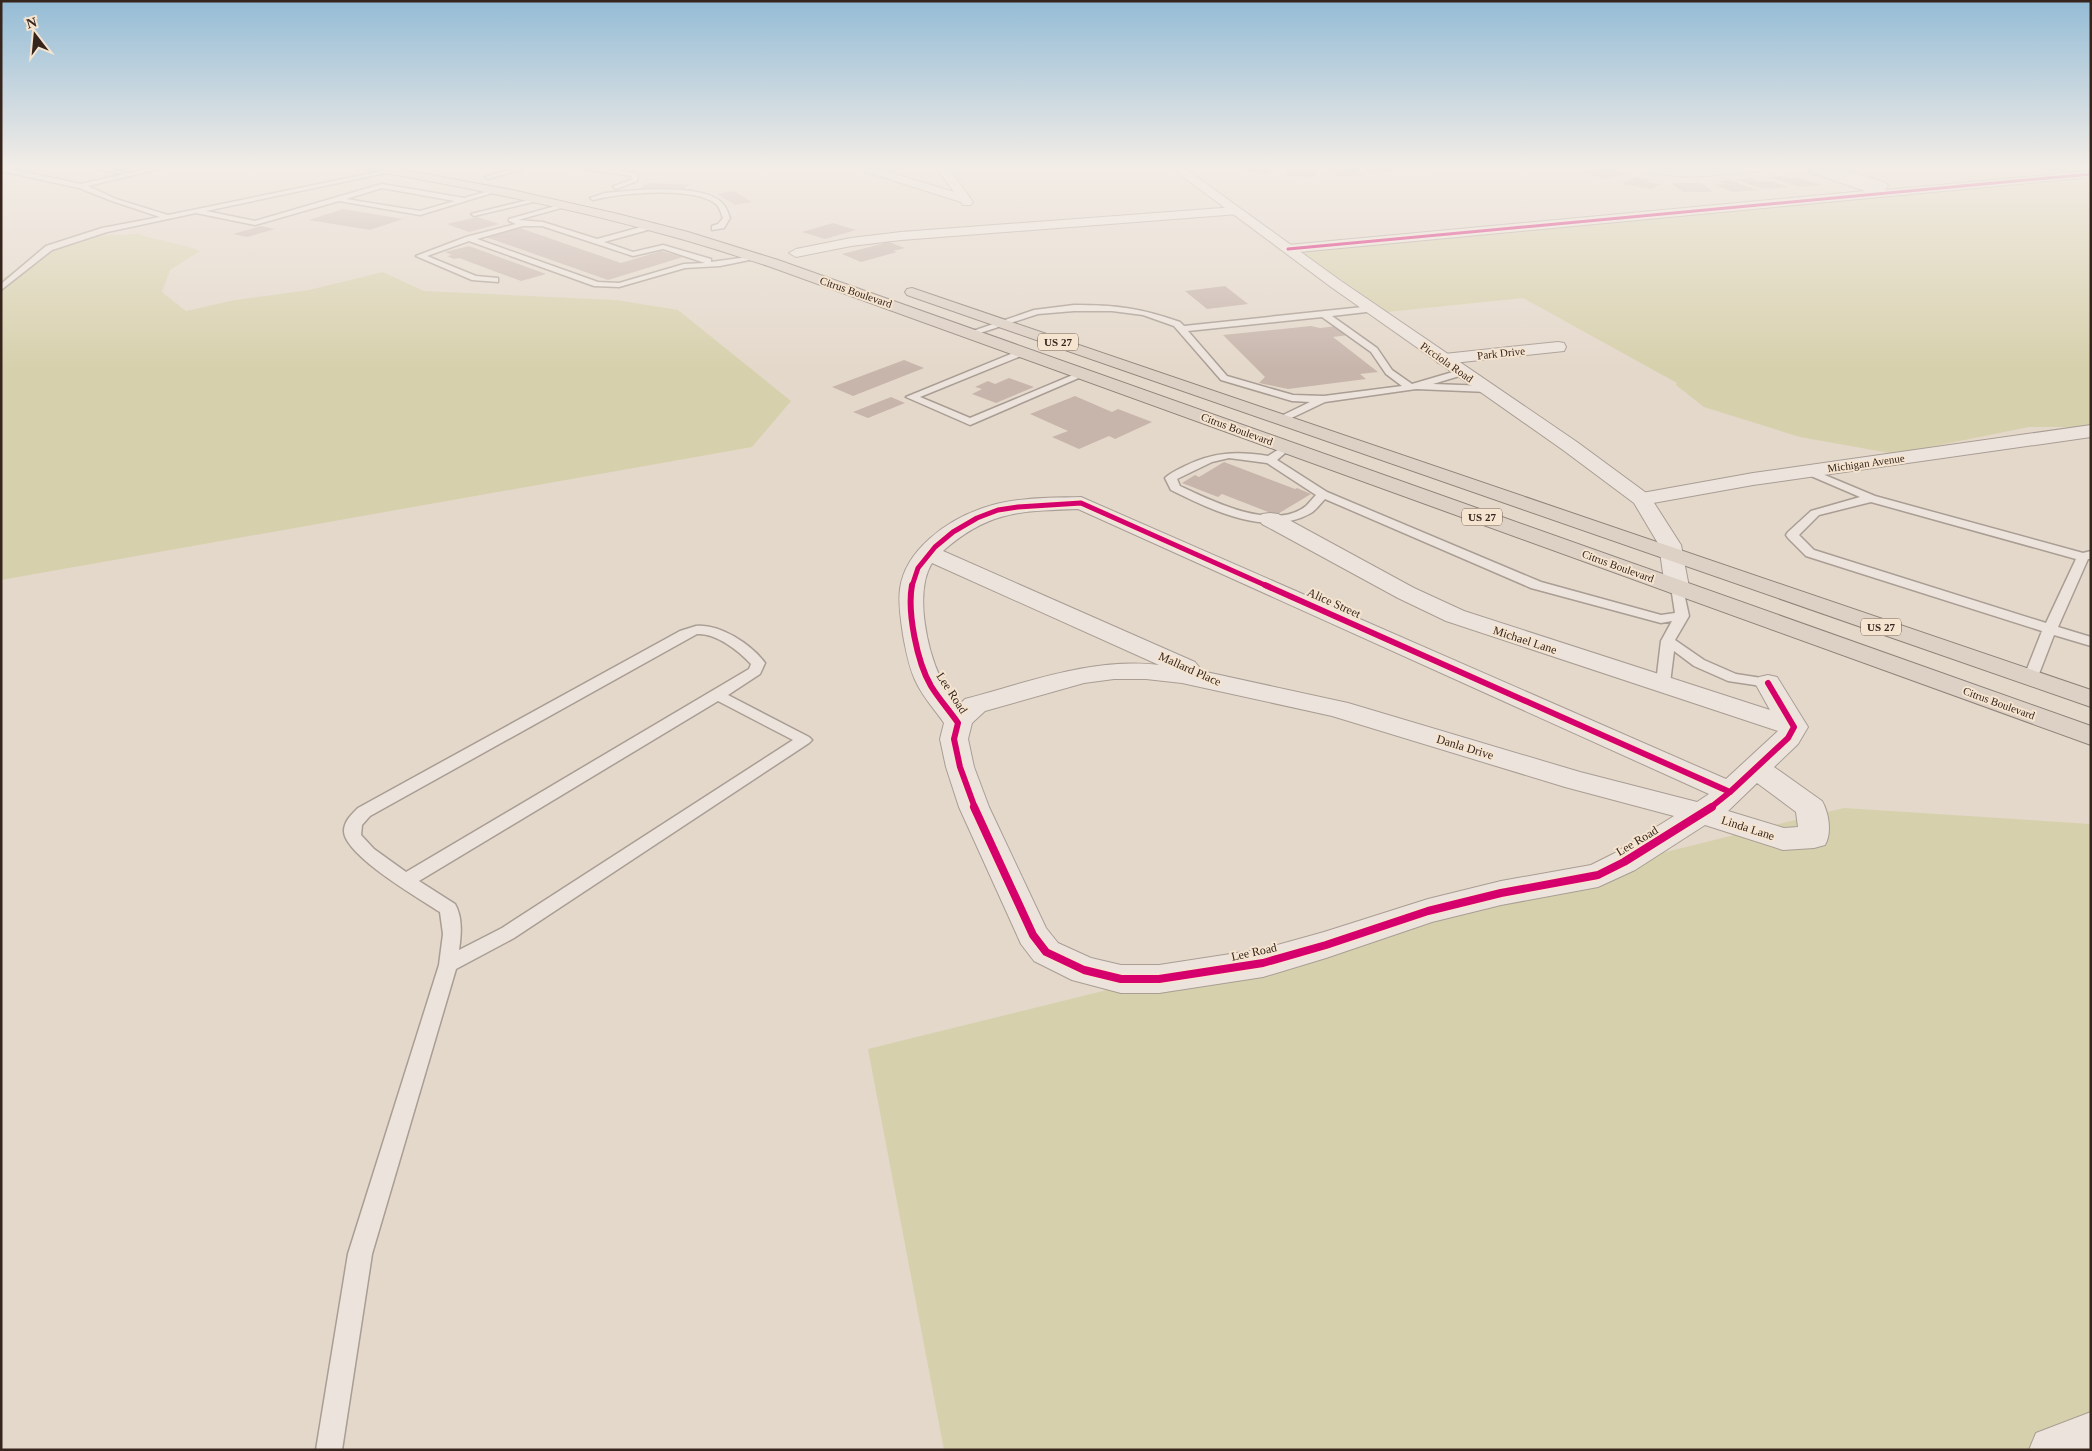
<svg xmlns="http://www.w3.org/2000/svg" width="2092" height="1451" viewBox="0 0 2092 1451" font-family="'Times New Roman',serif">
	<rect width="100%" height="100%" fill="#e4d8ca"/>
	<path fill="#d7d0ac" d="M2091,172V427H2029L1895,454L1800,437L1704,407L1676,385L1677,383L1523,298L1387,312L1291,244Z
		M139,234C159,241 180,243 200,251L170,270L162,292L186,311L235,300L309,290L383,272L424,291L616,300L678,310L791,401L752,447L1,580V280L55,243L87,236Z
		M1844,808L2091,824V1450H944L868,1049Z"/>
	<path fill="#c7b5ab" d="M1246,167H1281L1265,174L1240,169Z
		M1300,167L1315,168L1316,177L1287,176V170H1300Z
		M1324,167L1353,168L1364,175L1337,176Z
		M1360,167H1389L1396,171L1371,173Z
		M1398,167H1426L1430,169L1406,171Z
		M1596,170L1608,172L1615,171L1627,174L1604,179L1582,172Z
		M1782,176L1790,178H1799L1822,185L1799,187L1769,177Z
		M1636,177L1651,180L1647,182L1661,184L1651,189L1622,184Z
		M1750,178L1759,182L1772,181L1788,187L1764,189L1737,180Z
		M1730,180L1757,190L1732,192L1714,185L1725,184L1717,181Z
		M646,183L690,184L684,189H640Z
		M1671,183H1701L1713,192H1683Z
		M734,191L752,202L735,205L717,194Z
		M343,209L403,219L370,230L309,220Z
		M477,217L499,224L469,232L447,224Z
		M833,223L856,230L825,239L802,232Z
		M261,226L275,229L247,237L233,234Z
		M520,228L621,263L661,251L683,257L608,280L486,237Z
		M889,242L905,248L893,251L897,252L861,262L842,254Z
		M469,246L546,274L521,281L459,258L454,259L447,256L452,255L445,252Z
		M1225,286L1248,304L1207,309L1185,291Z
		M1311,326L1320,328L1337,326L1349,335L1333,337L1378,372L1360,374L1366,379L1288,389L1259,383L1265,377L1223,335Z
		M904,360L924,368L853,396L832,387Z
		M1009,378L1034,387L996,403L972,394L982,389L975,387L988,381L995,384Z
		M1075,396L1112,412L1118,409L1152,422L1115,439L1109,436L1079,449L1052,437L1068,431L1030,414Z
		M891,397L905,403L868,418L853,412Z
		M1224,462L1295,489L1297,488L1311,494L1276,515L1222,494L1218,497L1182,483L1195,475L1199,477Z"/>
	<g fill="none" stroke-linecap="round" stroke-linejoin="round">
		<defs>
			<path id="service" d="M1,167L81,184L124,174L98,169V167L131,173L156,167H167L88,186L116,199L168,215L392,169L395,171L206,211L255,221L382,184L464,198L499,188L502,190L420,215L339,201L255,225L196,213L107,232L52,250L1,290V284L46,246L102,228L160,217L112,201L79,188L1,171ZM382,188L455,201L420,211L346,199Z
				M518,167H528L488,179L485,177Z
				M571,167H587L635,173L638,175L637,181L616,189L613,187L614,186L631,180L632,176Z
				M639,190C660,189 709,187 723,204C727,208 728,213 730,218L724,228L712,230V226L718,224L723,218C721,213 720,208 716,204C693,186 621,193 593,200L590,198L605,193Z
				M540,197L543,199L542,200L474,216L471,214Z
				M566,203L568,204V206L518,220L543,222L597,239L652,224H655V228L604,242L633,252L663,245L711,259V262L755,256L759,258L720,266L685,268L619,287L594,286L469,241L427,256L476,276L498,278V282L472,280L416,256L466,237L516,224L509,221V219ZM523,226H542L633,256L663,249L705,263L684,264L619,283L598,282L477,239Z
				M1074,305C1116,305 1140,308 1180,322L1184,326L1372,306L1376,309L1375,311L1332,316L1377,348L1392,370L1412,384L1463,369L1468,372L1466,374L1433,384L1488,386L1493,389L1488,392L1416,389L1325,402L1283,422L1278,419L1279,417L1310,402L1292,401L1221,380L1174,326L1143,315L1112,311H1074L1038,314L974,335L971,336L967,333L1034,310ZM1322,317L1371,352L1386,374L1402,386L1324,396L1293,395L1227,376L1188,331Z
				M1023,349L1028,352L1026,354L920,397L970,418L1080,372L1083,371L1088,374L970,425L906,397Z
				M1287,444L1292,447L1277,460L1327,492L1541,582L1661,615L1675,613L1671,587L1672,584H1682L1689,616L1675,640L1704,660L1736,674L1768,679L1773,680L1775,683L1773,686L1768,687L1728,681L1694,666L1674,651L1670,683L1668,686H1658L1656,683L1661,641L1672,621L1661,623L1531,588L1325,499C1321,503 1316,510 1311,513C1267,538 1212,510 1171,490L1165,478C1170,473 1179,469 1185,466C1213,452 1237,451 1268,456ZM1229,458L1267,463L1316,495C1313,498 1309,503 1306,506C1273,532 1212,501 1180,486L1177,479L1212,462Z
				M1808,468L1875,496L2083,553L2091,551V559H2088L2058,627L2091,637V646L2054,635L2037,679L2035,682H2025L2023,679L2042,631L1806,556L1788,538L1786,535L1788,532L1811,511L1860,497L1804,473L1803,471L1804,469ZM1871,502L2076,559L2046,623L1814,550L1799,535L1819,515Z
				M696,626C720,624 751,644 765,663L760,674L728,695L809,737L812,740L809,743L514,938L456,969L372,1254L342,1450H316L348,1254L439,965L443,934L440,912C420,899 344,855 344,831C344,821 352,814 358,808L680,631ZM697,634C716,633 738,650 751,664L749,669L406,872L374,849L361,835L362,825L370,816ZM718,701L793,740L502,928L459,950C461,936 463,918 455,904L419,881Z"/>
			<path id="minor" d="M855,167H872L954,192L936,167H948L973,202L971,205H963L961,202L857,169Z
				M1636,167L1687,170L1733,167H1770L1764,170C1721,175 1680,182 1638,169Z
				M1818,167C1842,167 1864,176 1886,183L1888,186L1885,190L2091,171V177L1288,253L1281,249L1288,245L1865,191L1812,173L1810,171L1812,169Z
				M1235,207L1241,211L1239,214L901,240L851,246L796,257L789,253L796,249L851,238L901,232Z
				M1558,342L1564,343L1566,347L1564,351L1444,364L1438,363L1436,359L1438,355L1444,354Z
				M2091,425V437L1753,485L1642,505L1635,503L1632,499L1635,495L1642,493L1753,473Z
				M1081,497L1726,779L1778,731L1446,621L1398,598L1262,524L1259,519L1262,514L1270,513L1278,514L1414,588L1464,611L1770,710L1755,683L1759,677L1768,675L1777,677L1808,727L1798,744L1774,767L1822,801C1829,813 1832,833 1825,845L1814,848L1783,850L1705,825L1635,870L1598,887L1501,905L1432,922L1326,958L1263,977L1159,993H1121L1072,980L1034,961L1021,944L959,807L946,767L940,739L944,723C935,710 923,697 916,682C909,668 906,651 903,635C901,620 898,604 900,589C905,550 947,520 983,508C1014,497 1048,498 1081,497ZM1078,509L1709,794L1697,802L1580,772L1348,703L1197,670L1199,667L1195,662L943,551C988,511 1020,511 1078,509ZM932,563L1159,665C1093,657 1029,682 965,699L959,705C952,697 945,689 941,679C927,650 914,592 932,563ZM1114,679H1146L1182,683L1332,716L1565,787L1674,816L1613,854L1591,865L1501,881L1428,899L1324,932L1263,949L1159,965H1121L1091,958L1058,943L1046,928L989,807L974,767L968,739L972,723L985,711L1084,683ZM1757,783L1796,812L1798,827L1784,828L1728,811Z
				M2091,1412V1450H2029L2036,1433Z"/>
			<path id="tertiary" d="M1170,167H1183L1341,281L1577,442L1649,495L1681,545L1689,587L1685,592L1677,594L1669,592L1665,587L1659,545L1634,503L1563,450L1331,287Z"/>
			<path id="trunk" d="M364,167H388L512,190L618,214L688,232L778,260L2091,726V745L768,266C733,255 698,243 663,234C566,207 468,188 370,170Z
				M912,288L2091,690V707L907,295L905,292L907,289Z"/>
		</defs>
		<use href="#service" stroke="#a99d94" stroke-width="3"/>
		<use href="#minor" stroke="#a99d94" stroke-width="2"/>
		<use href="#tertiary" stroke="#a99d94" stroke-width="2"/>
		<use href="#trunk" stroke="#8e837a" stroke-width="2"/>
		<use href="#service" fill="#ece4dc" fill-rule="evenodd"/>
		<use href="#minor" fill="#ece4dc" fill-rule="evenodd"/>
		<use href="#tertiary" fill="#ece4dc" fill-rule="evenodd"/>
		<use href="#trunk" fill="#ddd0c4" fill-rule="evenodd"/>
		<defs>
			<path id="cycleway-far3" d="M1288,249L2091,174"/>
			<path id="cycleway-far2" d="M912,586L918,568L935,547L953,532L977,518L998,510L1018,507L1081,503L1267,586"/>
			<path id="cycleway-far1" d="M912,585C907,612 917,662 931,686C939,699 949,710 958,723L954,739L960,767L975,808
				M1265,585L1730,792
				M1730,792L1788,738L1794,727L1768,683
				M1710,808L1730,792"/>
			<path id="cycleway" d="M974,807L1033,935L1046,952L1084,970L1121,979H1159L1263,963L1326,945L1428,911L1501,893L1598,875L1624,862L1712,807"/>
		</defs>
		<use href="#cycleway-far3" stroke="#f5e4cf" stroke-width="4.5"/>
		<use href="#cycleway-far2" stroke="#f5e4cf" stroke-width="8"/>
		<use href="#cycleway-far1" stroke="#f5e4cf" stroke-width="9"/>
		<use href="#cycleway" stroke="#f5e4cf" stroke-width="11"/>
		<use href="#cycleway-far3" stroke="#d6006c" stroke-width="3"/>
		<use href="#cycleway-far2" stroke="#d6006c" stroke-width="5"/>
		<use href="#cycleway-far1" stroke="#d6006c" stroke-width="6"/>
		<use href="#cycleway" stroke="#d6006c" stroke-width="8"/>
	</g>
	<linearGradient id="sky" x2="0" y2="1"><stop stop-color="#94bcd6"/><stop offset="0.45" stop-color="#f3ede7"/><stop offset="1" stop-color="#f3ede7" stop-opacity="0"/></linearGradient>
	<rect width="2092" height="370" fill="url(#sky)"/>
	<g text-anchor="middle" dominant-baseline="central" stroke-width="4" stroke-linejoin="round" paint-order="stroke">
		<g font-size="11" fill="#36251c" stroke="#f5e4cf">
			<text transform="translate(856 292) rotate(19)">Citrus Boulevard</text>
			<text transform="translate(1501 353) rotate(-6)">Park Drive</text>
			<text transform="translate(1447 362) rotate(35)">Picciola Road</text>
			<text transform="translate(1237 429) rotate(20)">Citrus Boulevard</text>
			<text transform="translate(1866 463) rotate(-8)">Michigan Avenue</text>
			<text transform="translate(1618 566) rotate(20)">Citrus Boulevard</text>
			<text transform="translate(1999 703) rotate(20)">Citrus Boulevard</text>
		</g>
		<g fill="#f5e4cf" stroke="#6f5e52" stroke-width="1">
			<rect x="1038" y="333.5" width="40" height="17" rx="4"/>
			<rect x="1462" y="508.5" width="40" height="17" rx="4"/>
			<rect x="1861" y="618.5" width="40" height="17" rx="4"/>
		</g>
		<g font-size="11" font-weight="bold" fill="#36251c">
			<text x="1058" y="342">US 27</text>
			<text x="1482" y="517">US 27</text>
			<text x="1881" y="627">US 27</text>
		</g>
		<g font-size="12" fill="#36251c" stroke="#f5e4cf">
			<text transform="translate(1334 603) rotate(24)">Alice Street</text>
			<text transform="translate(1525 640) rotate(18)">Michael Lane</text>
			<text transform="translate(1190 669) rotate(24)">Mallard Place</text>
			<text transform="translate(952 693) rotate(57)">Lee Road</text>
			<text transform="translate(1465 747) rotate(17)">Danla Drive</text>
			<text transform="translate(1748 828) rotate(18)">Linda Lane</text>
			<text transform="translate(1637 841) rotate(-31)">Lee Road</text>
			<text transform="translate(1254 952) rotate(-12)">Lee Road</text>
		</g>
	</g>
	<rect width="2092" height="1451" fill="none" stroke="#36251c" stroke-width="5"/>
	<g transform="translate(35 35) rotate(344)" stroke="#f5e4cf" stroke-width="4" paint-order="stroke">
	<path d="M0-4L9 19L0 12L-9 19Z" fill="#36251c"/>
	<text y="-8" font-size="14" font-weight="bold" text-anchor="middle" fill="#36251c">N</text>
	</g>
</svg>
